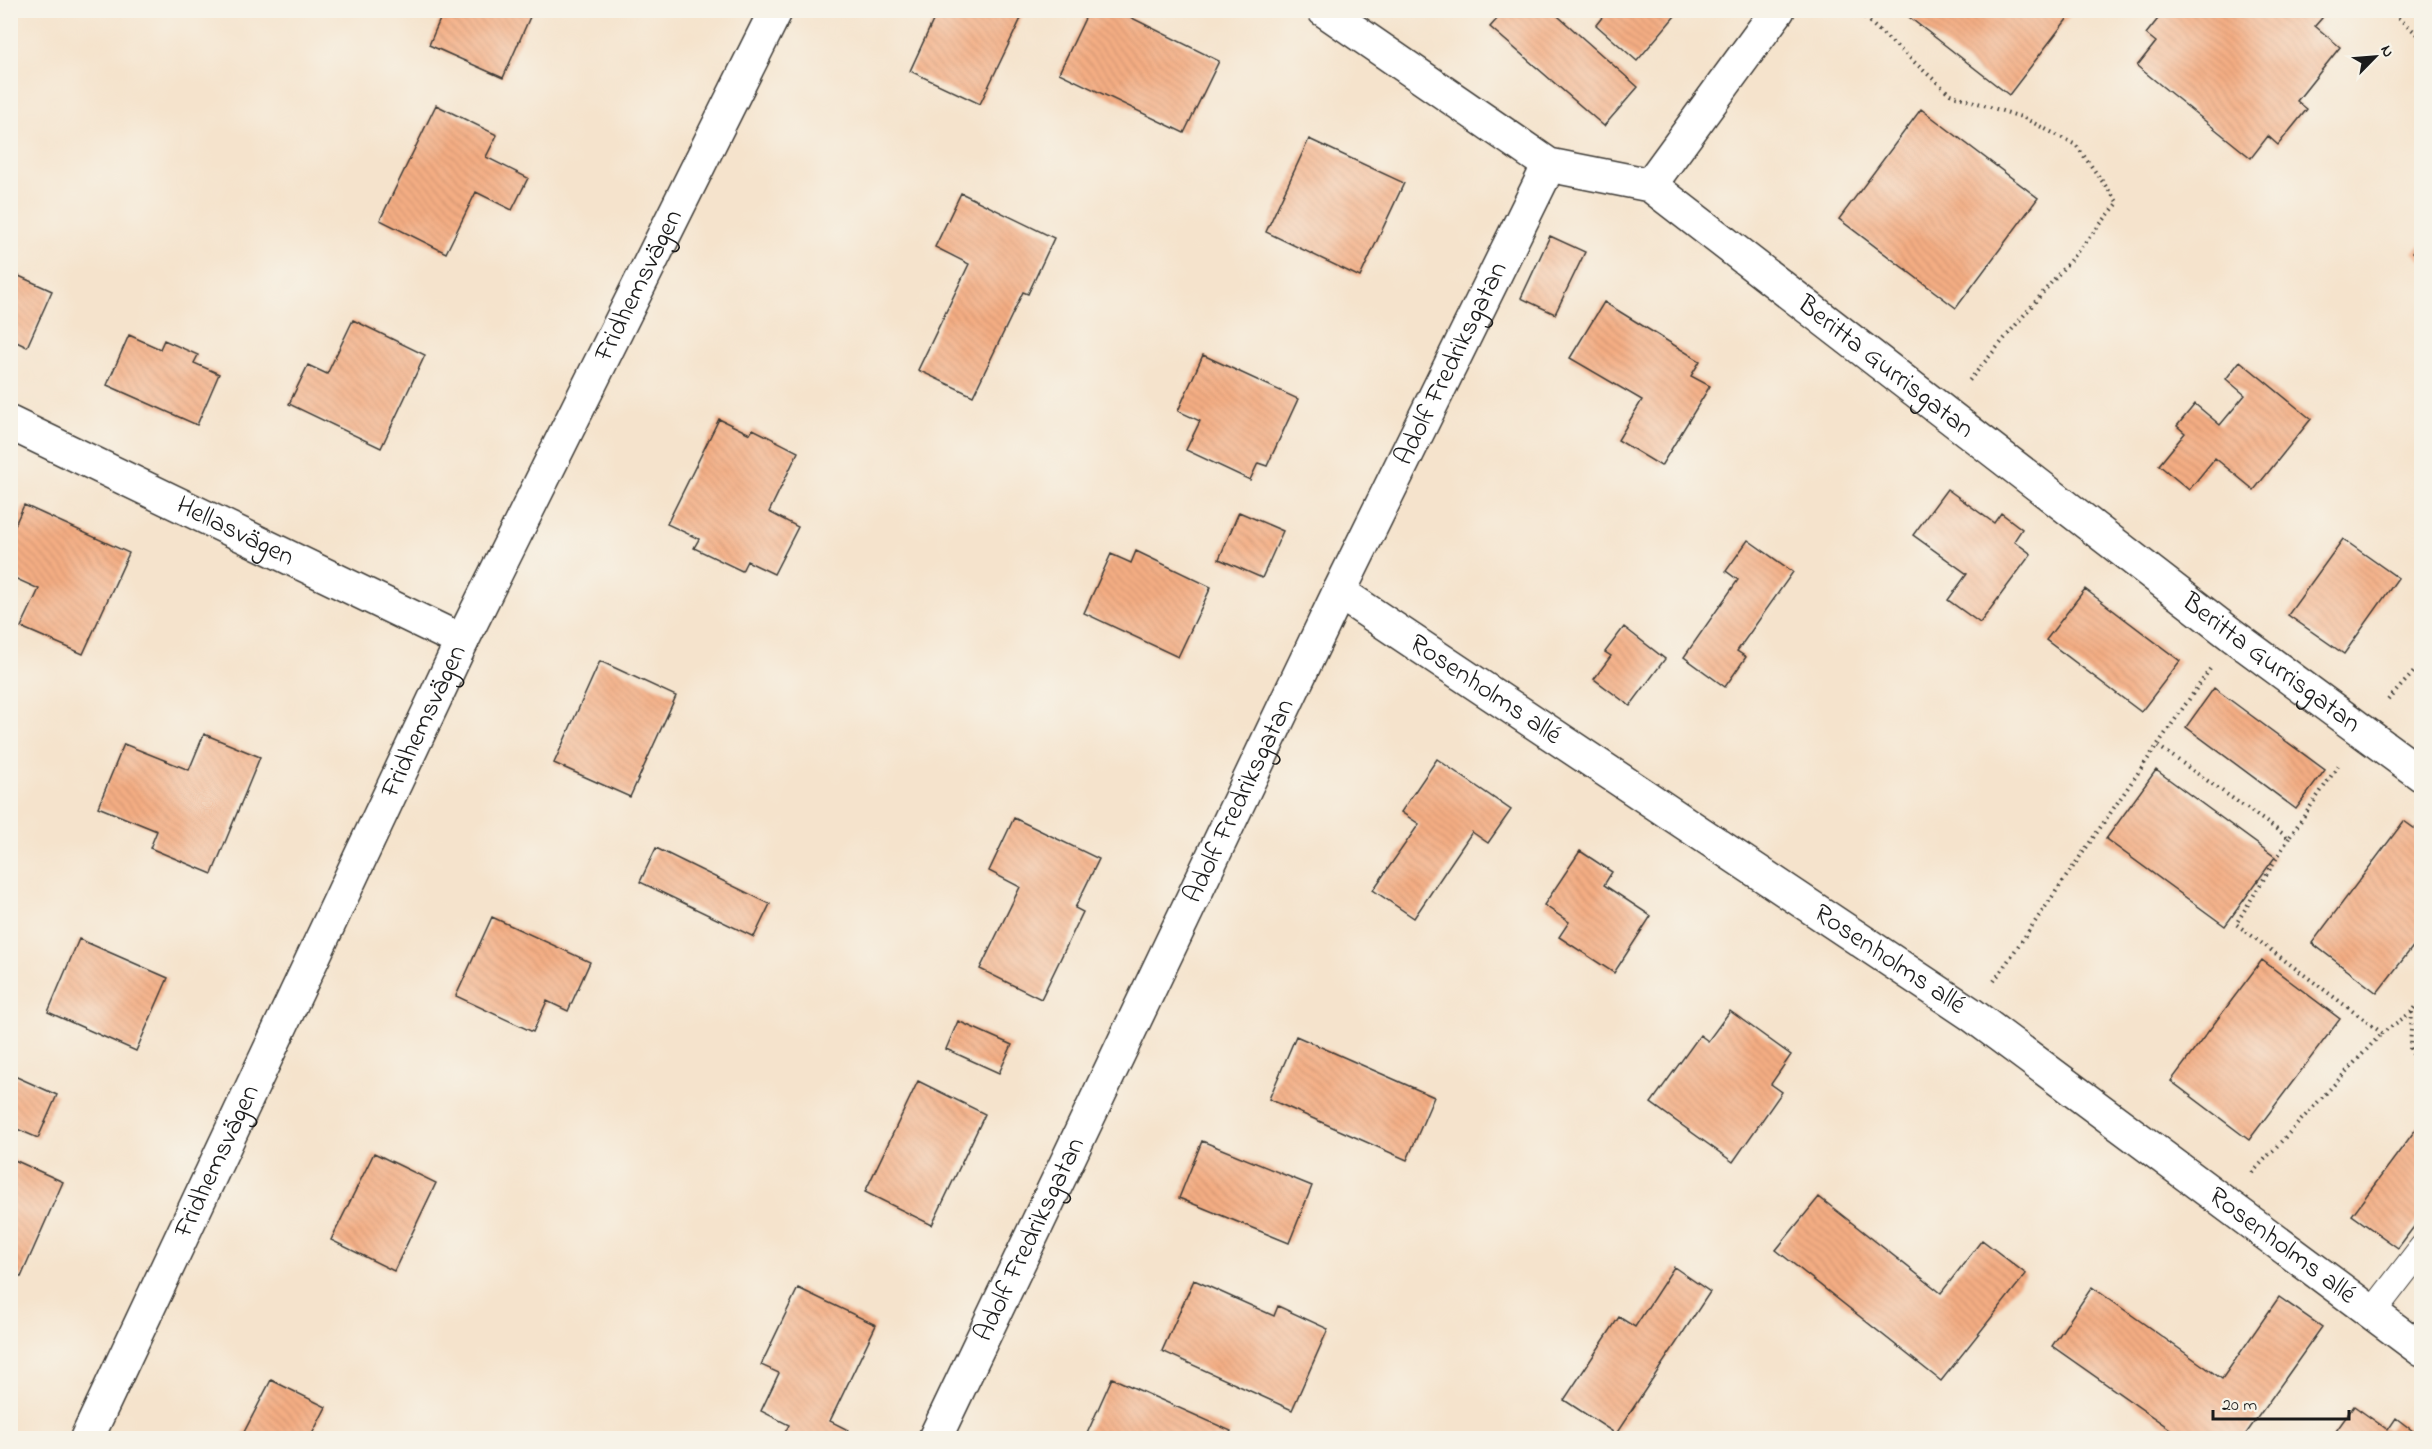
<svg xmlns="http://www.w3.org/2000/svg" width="2432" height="1449" viewBox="0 0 2432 1449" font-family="'Indie Flower',sans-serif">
	<defs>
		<pattern id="building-back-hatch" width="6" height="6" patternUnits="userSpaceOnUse" patternTransform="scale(1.5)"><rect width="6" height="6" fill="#f4ad83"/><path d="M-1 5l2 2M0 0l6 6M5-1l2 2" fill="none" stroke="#d19471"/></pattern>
	</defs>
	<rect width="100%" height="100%" fill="#f7f3e8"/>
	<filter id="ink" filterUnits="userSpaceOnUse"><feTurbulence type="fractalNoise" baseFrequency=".0167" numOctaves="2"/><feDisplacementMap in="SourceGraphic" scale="12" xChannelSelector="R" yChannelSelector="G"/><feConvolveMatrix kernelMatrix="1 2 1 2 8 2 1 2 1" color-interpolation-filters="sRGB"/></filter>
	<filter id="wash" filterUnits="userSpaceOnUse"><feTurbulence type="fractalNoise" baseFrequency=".008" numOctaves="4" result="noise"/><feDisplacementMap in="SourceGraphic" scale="24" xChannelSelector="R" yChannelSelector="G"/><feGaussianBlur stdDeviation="1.35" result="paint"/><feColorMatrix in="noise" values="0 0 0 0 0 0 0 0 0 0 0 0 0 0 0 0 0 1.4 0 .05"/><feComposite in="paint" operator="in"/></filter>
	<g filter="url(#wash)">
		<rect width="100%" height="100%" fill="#f5e3cc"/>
		<g id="blocks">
			<path fill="url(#building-back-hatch)" d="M444,10H533L503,78L429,45Z
				M938,10H1025L980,104L910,71Z
				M1089,10H1116L1219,61L1184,133L1059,73Z
				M1505,10H1551L1638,87L1604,126L1490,27Z
				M1608,10H1680L1637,61L1596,25Z
				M1900,10H2074L2009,95Z
				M2165,10H2313L2322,18L2315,26L2340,47L2297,101L2307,109L2278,145L2268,136L2251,158L2137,66L2156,42L2146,34Z
				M436,105L497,135L486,157L528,178L512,210L476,192L446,253L380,220Z
				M1921,109L2038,198L1956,308L1839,219Z
				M1309,139L1404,183L1360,277L1266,232Z
				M961,193L1054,238L1028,294L1023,292L973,396L918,370L969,264L935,247Z
				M1550,236L1585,252L1555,314L1521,298Z
				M2422,243V261L2413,252Z
				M10,272L52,291L27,347L10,339Z
				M1604,302L1700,361L1691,376L1710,386L1661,466L1618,440L1642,400L1570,358Z
				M353,320L425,355L381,448L289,404L308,365L327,374Z
				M129,335L160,349L164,340L198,355L194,363L219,374L197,425L107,385Z
				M1203,355L1298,399L1267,466L1258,463L1250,480L1186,450L1200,421L1178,411Z
				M2240,361L2311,419L2254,490L2215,458L2189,490L2159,465L2185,433L2177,426L2195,404L2220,425L2245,395L2226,379Z
				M719,419L750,434L753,429L798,452L769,512L798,527L774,574L747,561L742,571L694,548L699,539L667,524Z
				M1947,489L1994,523L2001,513L2022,529L2014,541L2031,554L1980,623L1948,600L1967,574L1913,535Z
				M24,505L129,553L83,654L21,627L39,589L10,576V536Z
				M1239,512L1283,531L1262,578L1219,559Z
				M2343,539L2398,578L2344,654L2288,615Z
				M1748,540L1793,572L1737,651L1746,657L1725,687L1684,657L1738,580L1726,571Z
				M1136,551L1211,587L1178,657L1084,613L1111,554L1131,563Z
				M2085,589L2180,661L2141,712L2046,640Z
				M1624,627L1665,659L1630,706L1594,679L1611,656L1605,652Z
				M600,661L676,696L630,797L554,763Z
				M2214,688L2325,770L2296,809L2186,727Z
				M204,734L260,757L212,874L150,848L157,831L98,807L124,744L189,770Z
				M1437,759L1511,810L1488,843L1472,832L1414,918L1373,890L1419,824L1401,812Z
				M2156,770L2275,857L2225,926L2106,839Z
				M1014,818L1099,859L1075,908L1083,912L1041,999L980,969L1020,887L989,871Z
				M2404,821L2422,834V935L2377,993L2312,943Z
				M656,848L770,904L754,937L640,882Z
				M1580,851L1612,872L1604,885L1651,916L1614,973L1559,937L1569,922L1544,905Z
				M492,917L590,962L568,1011L547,1001L533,1032L456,996Z
				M79,939L168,978L136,1051L48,1012Z
				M2262,960L2340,1019L2249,1140L2171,1081Z
				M1730,1011L1791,1055L1771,1084L1782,1092L1733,1162L1651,1103L1700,1035L1708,1041Z
				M958,1021L1012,1045L999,1073L946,1049Z
				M1296,1036L1434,1097L1407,1160L1269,1099Z
				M10,1074L57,1095L38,1138L10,1126Z
				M918,1081L985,1114L932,1225L865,1192Z
				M2422,1121V1216L2398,1248L2352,1215Z
				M1202,1141L1312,1186L1289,1243L1179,1198Z
				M374,1153L436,1183L394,1271L331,1240Z
				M10,1158L63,1182L21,1277L10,1273Z
				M1819,1197L1941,1293L1982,1240L2026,1274L1941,1381L1776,1250Z
				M1674,1267L1710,1292L1616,1434L1564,1400L1619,1317L1635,1327Z
				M1194,1280L1274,1316L1278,1306L1328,1329L1292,1410L1162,1351Z
				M2092,1287L2222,1379L2279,1297L2322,1327L2243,1438H2174L2177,1434L2052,1346Z
				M798,1288L876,1325L830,1421L848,1430L843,1438H782L789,1425L761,1411L779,1373L761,1365Z
				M1112,1378L1231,1431L1227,1438H1085Z
				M271,1380L326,1407L310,1438H241Z
				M2354,1406L2388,1430L2396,1418L2422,1438H2331Z"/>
		</g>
	</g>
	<g filter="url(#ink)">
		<use href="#blocks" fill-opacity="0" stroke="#3d3a36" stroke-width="1.5"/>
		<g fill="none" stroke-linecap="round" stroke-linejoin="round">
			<defs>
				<path id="lane" d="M2371,1314L2422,1248"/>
				<g id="street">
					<path id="s1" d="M1324,10L1549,165L1650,185L2232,635L2422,775"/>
					<path d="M1650,185L1778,10"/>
					<path id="s2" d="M10,423L462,641"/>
					<path id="s3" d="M1339,592L1971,1014L2422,1350"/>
					<path id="s4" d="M87,1438L462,641L776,10"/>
					<path id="s5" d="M935,1438L1339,592L1549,165"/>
				</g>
			</defs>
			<use href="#lane" stroke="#3d3a36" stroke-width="28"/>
			<use href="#street" stroke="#3d3a36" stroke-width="36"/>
			<path stroke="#3d3a36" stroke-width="4" stroke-dasharray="1.5 4.5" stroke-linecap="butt" d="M1856,10L1950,94L2024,118L2076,145L2118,203L1968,382
				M2389,10L2422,38
				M2388,700L2422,663
				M2158,746L2289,838L2340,763
				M2289,838L2236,924L2382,1033L2412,1012L2422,999
				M1994,981L2210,669
				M2412,1012L2410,1048L2422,1074
				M2252,1173L2382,1033"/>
			<use href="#lane" stroke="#fff" stroke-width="26"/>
			<use href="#street" stroke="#fff" stroke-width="33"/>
		</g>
	</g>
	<g text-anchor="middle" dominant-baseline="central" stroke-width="4.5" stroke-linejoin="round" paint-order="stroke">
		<g font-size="27" fill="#1c1c1c" stroke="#f7f3e8">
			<text stroke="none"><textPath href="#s4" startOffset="1278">Fridhemsvägen</textPath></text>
			<text stroke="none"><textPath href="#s5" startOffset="1192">Adolf Fredriksgatan</textPath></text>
			<text stroke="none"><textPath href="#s1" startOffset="674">Beritta Gurrisgatan</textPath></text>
			<text stroke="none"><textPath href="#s2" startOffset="250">Hellasvägen</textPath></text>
			<text stroke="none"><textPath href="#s1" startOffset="1160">Beritta Gurrisgatan</textPath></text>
			<text stroke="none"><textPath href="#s3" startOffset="176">Rosenholms allé</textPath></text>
			<text stroke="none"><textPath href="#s4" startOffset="792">Fridhemsvägen</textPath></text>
			<text stroke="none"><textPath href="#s5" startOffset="706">Adolf Fredriksgatan</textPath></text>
			<text stroke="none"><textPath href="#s3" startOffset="662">Rosenholms allé</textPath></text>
			<text stroke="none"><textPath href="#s4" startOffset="306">Fridhemsvägen</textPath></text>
			<text stroke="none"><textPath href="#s5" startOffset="220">Adolf Fredriksgatan</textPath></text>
			<text stroke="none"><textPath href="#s3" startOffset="1148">Rosenholms allé</textPath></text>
		</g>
	</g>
	<rect width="2432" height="1449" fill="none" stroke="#f7f3e8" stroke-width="36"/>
	<g transform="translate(2375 57) rotate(65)" stroke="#f7f3e8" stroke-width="4.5" paint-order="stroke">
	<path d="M0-4.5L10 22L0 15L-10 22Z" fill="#1c1c1c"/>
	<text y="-9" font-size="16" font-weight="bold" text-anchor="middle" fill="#1c1c1c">N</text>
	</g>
	<path d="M2213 1410v9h136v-9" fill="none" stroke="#1c1c1c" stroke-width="3"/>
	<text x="2222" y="1410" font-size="18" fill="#1c1c1c" stroke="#f7f3e8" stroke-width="4.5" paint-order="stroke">20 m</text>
</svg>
